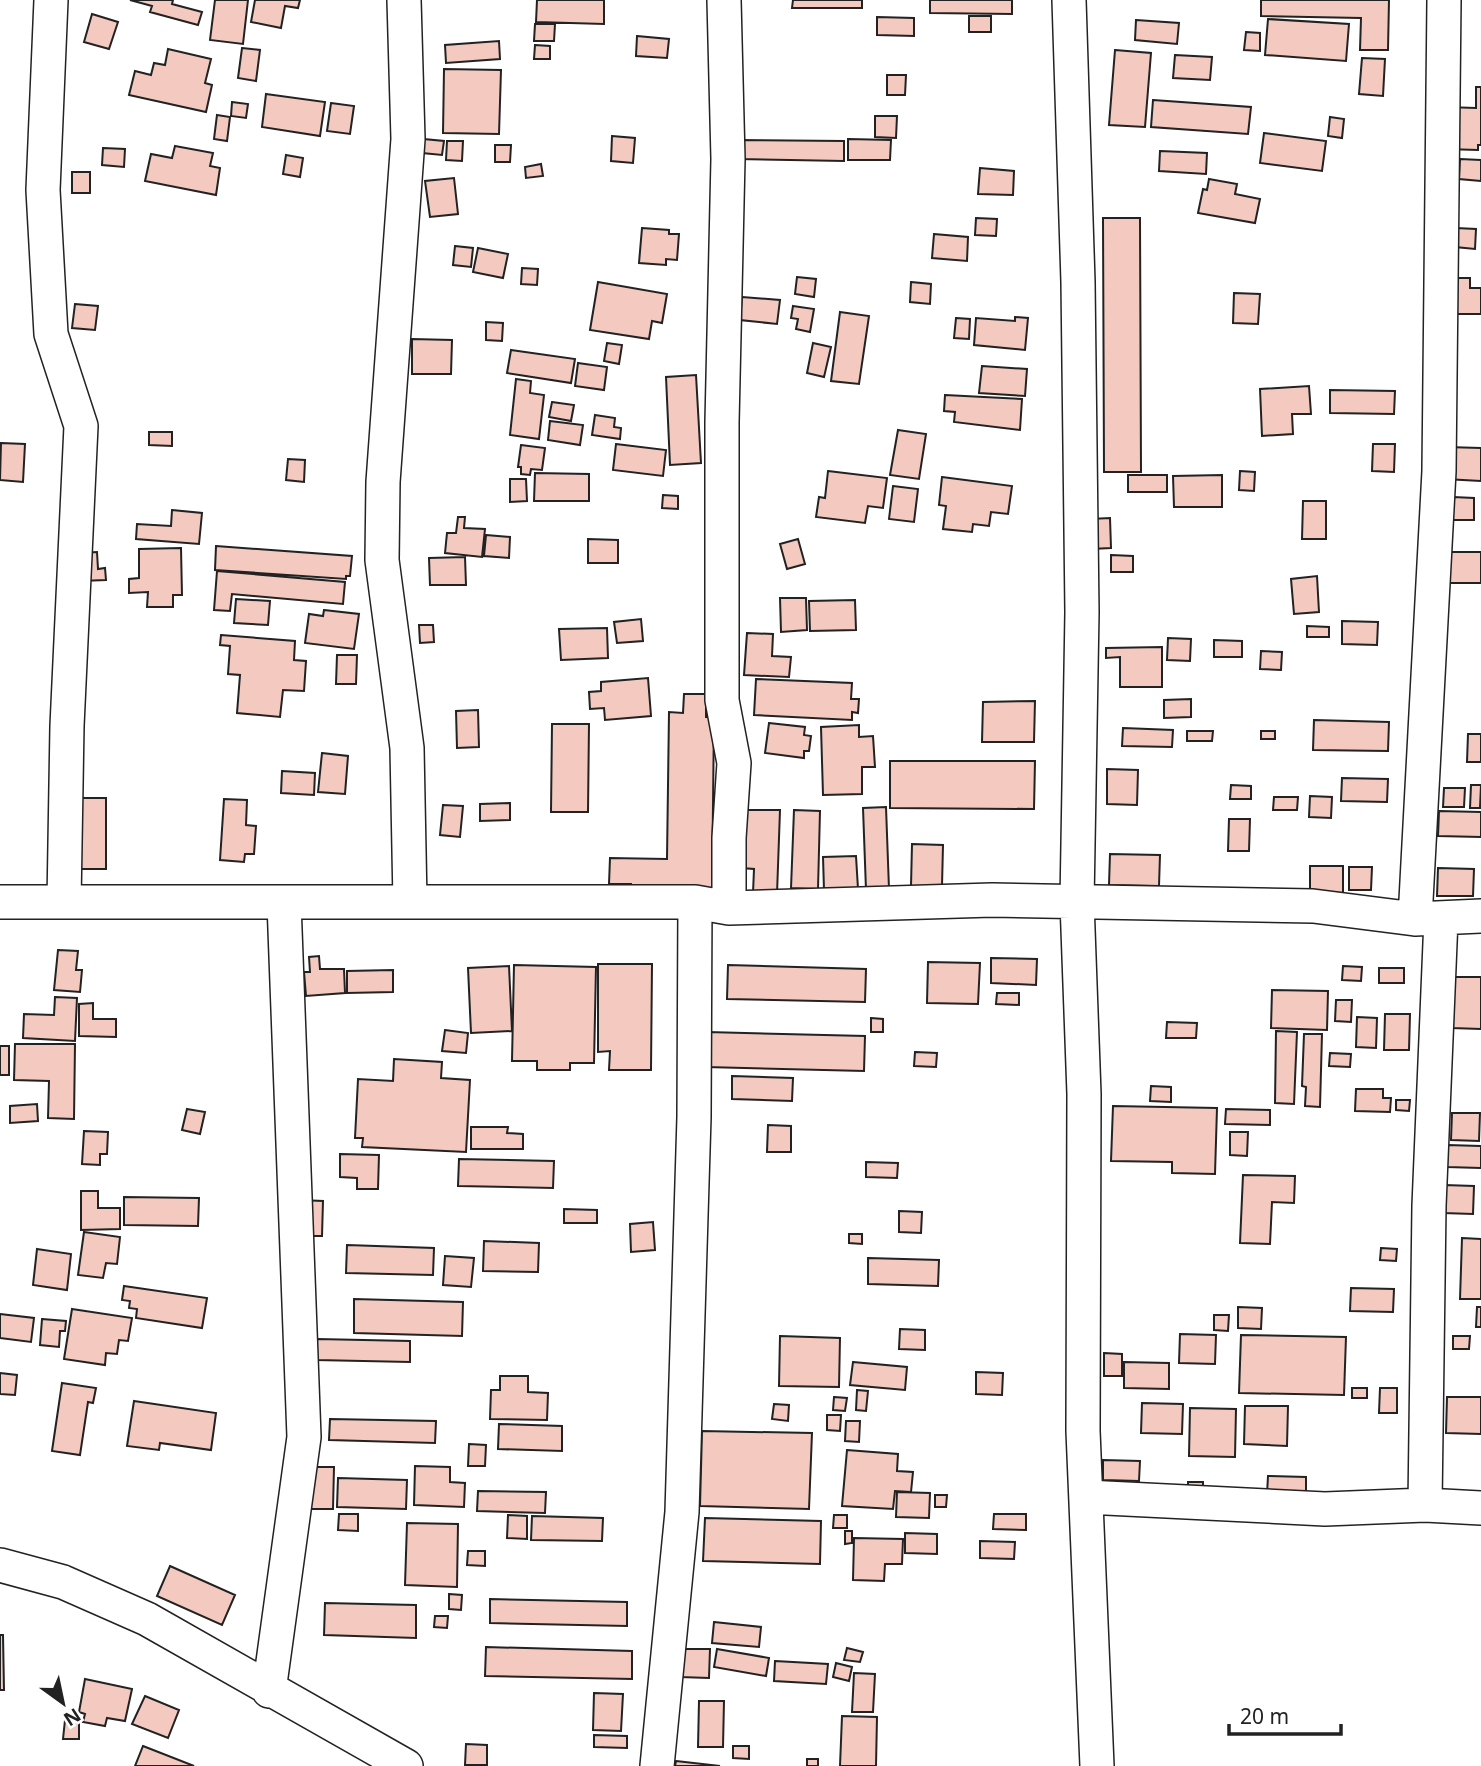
<svg xmlns="http://www.w3.org/2000/svg" width="1481" height="1766" viewBox="0 0 1481 1766" font-family="'Noto Sans',sans-serif">
	<rect width="100%" height="100%" fill="#fff"/>
	<path fill="#f3c9c0" stroke="#222" stroke-width="2" d="M130,0H173L172,4L202,12L198,25L150,12L152,6Z
		M215,0H248L243,44L210,40Z
		M255,0H300L298,8L285,6L281,28L251,22Z
		M537,0H604V24L536,22Z
		M793,0H862V8H792Z
		M930,0H1012V14L930,13Z
		M1261,0H1389L1388,50H1360L1361,18L1261,16Z
		M92,14L118,22L109,49L84,42Z
		M969,16H991V32H969Z
		M877,17L914,18V36L877,35Z
		M1268,19L1349,24L1346,61L1265,55Z
		M1136,20L1179,23L1177,44L1135,40Z
		M535,24H555L554,41H534Z
		M1246,32L1260,33V51L1244,50Z
		M637,36L669,39L667,58L636,56Z
		M499,41L500,59L446,63L445,45Z
		M535,45L550,46V59H534Z
		M242,48L260,50L256,81L238,78Z
		M168,49L211,59L205,83L212,85L206,112L129,95L135,71L151,75L154,63L165,65Z
		M1115,50L1151,53L1145,127L1109,125Z
		M1175,55L1212,57L1210,80L1173,78Z
		M1362,58L1385,59L1383,96L1359,94Z
		M444,69L501,70L499,134L443,133Z
		M887,75H906L905,95H887Z
		M1476,87H1481V145H1478V150L1445,149L1446,107L1476,108Z
		M266,94L325,102L320,136L262,127Z
		M1153,100L1251,107L1248,134L1151,127Z
		M232,102L248,104L246,118L231,116Z
		M331,103L354,106L350,134L327,131Z
		M217,115L230,117L227,141L214,139Z
		M875,116H897L896,138L875,137Z
		M1330,117L1344,119L1342,138L1328,136Z
		M1264,133L1326,141L1322,171L1260,163Z
		M612,136L635,138L633,163L611,161Z
		M413,138L444,141L442,155L412,152Z
		M848,139L891,140L890,160H848Z
		M738,140L844,141V161L737,159Z
		M447,141H463L462,161L446,160Z
		M495,145H511L510,162H495Z
		M175,146L213,153L210,166L220,168L216,195L145,181L151,154L172,158Z
		M103,148L125,149L124,167L102,165Z
		M1160,151L1207,153L1206,174L1159,171Z
		M286,155L303,158L300,177L283,174Z
		M1460,159L1481,160V181L1459,179Z
		M541,164L543,176L526,178L525,167Z
		M980,168L1014,171L1013,195L978,194Z
		M72,172H90V193H72Z
		M454,178L458,214L430,217L425,181Z
		M1209,179L1237,184L1235,194L1260,199L1255,223L1198,213L1203,189L1207,190Z
		M976,218L997,219L996,236L975,235Z
		M1103,218H1140L1141,472H1104Z
		M642,228L669,230V234H679L677,260L666,259V265L639,263Z
		M1456,228L1476,229L1475,249L1455,247Z
		M934,234L968,237L967,261L932,258Z
		M455,246L473,248L471,267L453,265Z
		M478,248L508,254L503,278L473,272Z
		M522,268L538,269L537,285L521,284Z
		M797,277L816,279L814,297L795,294Z
		M1445,278H1470V288H1481V314H1445Z
		M598,282L667,294L662,323L652,321L649,339L590,330Z
		M911,282L931,284L930,304L910,302Z
		M1234,293L1260,294L1258,324L1233,323Z
		M742,297L780,300L777,324L740,320Z
		M75,304L98,306L95,330L72,328Z
		M793,306L814,309L810,332L796,329L798,319L791,318Z
		M840,312L869,316L859,384L831,381Z
		M1015,317L1028,318L1025,350L974,345L976,318L1015,321Z
		M956,318L970,319L969,339L954,338Z
		M486,322L503,323L502,341L486,340Z
		M412,339L452,340L451,374H412Z
		M607,343L622,345L619,364L604,361Z
		M813,343L831,347L824,377L807,373Z
		M511,350L575,359L571,383L507,373Z
		M578,363L607,367L604,390L575,386Z
		M982,366L1027,369L1025,396L979,393Z
		M696,375L701,463L670,465L666,377Z
		M516,379L531,381L530,393L544,395L539,439L510,435Z
		M1309,386L1311,414H1292L1293,434L1262,436L1260,389Z
		M1330,390L1395,391L1394,414L1330,413Z
		M945,395L1022,399L1020,430L954,422L955,412L944,411Z
		M552,402L574,405L571,421L549,417Z
		M595,415L615,418L614,427L621,428L620,439L592,435Z
		M550,421L583,425L580,445L548,440Z
		M898,430L926,434L919,479L890,475Z
		M149,432H172V446L149,445Z
		M1,443L25,444L23,482L0,480Z
		M616,444L666,450L663,476L613,470Z
		M1373,444H1395L1394,472L1372,471Z
		M521,445L545,448L542,470L531,469L530,475L521,474V467H518Z
		M1447,447L1481,448V481L1445,479Z
		M288,459L305,460L304,482L286,480Z
		M828,471L887,478L883,508L868,506L865,523L816,517L819,497L825,498Z
		M1240,471L1255,472L1254,491L1239,490Z
		M535,473L589,474V501H534Z
		M1128,475H1167V492H1128Z
		M1222,475V507H1174L1173,476Z
		M942,477L1012,486L1008,514L991,512L989,526L973,524L972,532L943,529L946,506L939,505Z
		M510,479H526L527,501L510,502Z
		M893,486L918,489L914,522L889,519Z
		M663,495L678,496V509L662,508Z
		M1453,497L1474,498V520H1452Z
		M1303,501H1326V539H1302Z
		M172,510L202,513L199,544L136,539L137,524L171,526Z
		M458,517H465L464,528L485,529L482,557L445,553L447,533H456Z
		M1110,518L1111,548L1091,549L1090,519Z
		M486,535L510,537L509,558L484,556Z
		M588,539L618,540V563H588Z
		M798,539L805,564L787,569L780,544Z
		M216,546L352,556L350,576H346V579L215,570Z
		M181,548L182,595H173V607H147L148,592L129,593V579L139,578V549Z
		M97,552L98,569L105,568L106,580L80,581L78,553Z
		M1448,552H1481V583H1447Z
		M1111,555L1133,556V572H1111Z
		M465,557L466,585H430L429,558Z
		M217,571L345,582L343,604L232,594L230,611L214,610Z
		M1317,576L1319,612L1294,614L1291,579Z
		M780,598H806L807,630L781,632Z
		M236,599L270,601L268,625L234,623Z
		M855,600L856,630L810,631L809,601Z
		M324,610L359,614L354,649L305,643L309,614L323,616Z
		M641,619L643,641L617,643L614,622Z
		M1342,621L1378,622L1377,645L1342,644Z
		M419,625H433L434,642L420,643Z
		M1307,626L1329,627V637H1307Z
		M607,628L608,658L561,660L559,629Z
		M747,633L773,634L772,656L791,657L789,677L744,675Z
		M221,635L295,641L294,660L306,661L304,691L283,690L280,717L237,713L240,675L228,674L230,646L220,645Z
		M1168,638L1191,639L1190,661L1167,660Z
		M1214,640L1242,641V657H1214Z
		M1162,647V687H1120V657L1106,658V648Z
		M1261,651L1282,652L1281,670L1260,669Z
		M337,655H357L356,684H336Z
		M648,678L651,716L605,720L604,708L590,709L589,692L601,691V682Z
		M756,679L852,683L851,699H859L858,713L852,712V720L754,715Z
		M684,694H706V717H714L712,894L631,893V884H609L610,858L667,859L669,712L683,713Z
		M1191,699V717L1164,718V700Z
		M1035,701L1034,742H982L983,702Z
		M478,710L479,747L457,748L456,711Z
		M1314,720L1389,722L1388,751L1313,750Z
		M769,723L805,727L804,735L811,736L809,751H804V758L765,753Z
		M552,724H589L588,812H551Z
		M859,725V737L873,736L875,767H862V794L823,795L821,727Z
		M1123,728L1173,730L1172,747L1122,746Z
		M1187,731H1213L1212,741H1187Z
		M1261,731H1275V739H1261Z
		M1468,734H1481V762H1467Z
		M322,753L348,756L345,794L318,792Z
		M890,761H1035L1034,809L890,808Z
		M1107,769L1138,770L1137,805L1107,804Z
		M282,771L315,773L314,795L281,793Z
		M1342,778L1388,779L1387,802L1341,801Z
		M1231,785L1251,786V799H1230Z
		M1471,785H1481L1480,808H1470Z
		M1444,788H1465L1464,807H1443Z
		M1310,796L1332,797L1331,818L1309,817Z
		M1274,797H1298L1297,810H1273Z
		M75,798H106V869H75Z
		M224,799L247,800L246,825L256,826L254,854H245L244,862L220,860Z
		M510,803V820L480,821V804Z
		M443,805L463,806L460,837L440,835Z
		M886,807L889,889L866,890L863,808Z
		M743,810H780L777,894L753,893L754,869L741,868Z
		M794,810L820,811L818,889L791,888Z
		M1439,811L1481,812V837L1438,836Z
		M1229,819H1250L1249,851H1228Z
		M912,844L943,845L942,886H911Z
		M1110,854L1160,855L1159,886L1109,885Z
		M856,856L858,889L824,890L823,857Z
		M1310,866H1343V893L1310,892Z
		M1349,867H1372L1371,890H1349Z
		M1438,868L1474,869L1473,896H1437Z
		M58,950L78,951L76,970H82L80,992L54,990Z
		M319,956L320,969H344L345,993L306,996L304,972H310L309,957Z
		M991,958L1037,959L1036,985L991,983Z
		M928,962L980,963L978,1004L927,1003Z
		M598,964H652L651,1070H609L610,1051L598,1052Z
		M514,965L596,967L594,1063H570V1070H537V1061H512Z
		M728,965L866,969L865,1002L727,999Z
		M509,966L512,1031L471,1033L468,968Z
		M1343,966L1362,967L1361,981L1342,980Z
		M1379,968H1404V983H1379Z
		M393,970V992L347,993V971Z
		M1453,977H1481V1029L1452,1028Z
		M1272,990L1328,991L1327,1030L1271,1028Z
		M997,993H1019V1005L996,1004Z
		M55,997L77,998L75,1041L23,1038L24,1014L54,1015Z
		M1336,1000H1352L1351,1022L1335,1021Z
		M93,1003V1019H116V1037L79,1036V1004Z
		M1385,1014H1410L1409,1050H1384Z
		M1357,1017L1377,1018L1376,1048L1356,1047Z
		M871,1018L883,1019V1032H871Z
		M1167,1022L1197,1023L1196,1038H1166Z
		M445,1030L468,1033L466,1053L442,1051Z
		M1276,1031L1297,1032L1294,1104L1275,1103Z
		M707,1032L865,1036L864,1071L706,1067Z
		M1304,1034H1322L1320,1107L1305,1106L1306,1087L1302,1086Z
		M15,1044H75L74,1119L48,1118L49,1081L14,1080Z
		M0,1046H9V1075H0Z
		M915,1052L937,1053L936,1067L914,1066Z
		M1330,1053L1351,1054L1350,1067L1329,1066Z
		M394,1059L442,1062L441,1078L470,1080L466,1152L362,1147L363,1138H355L358,1079L393,1081Z
		M732,1076L793,1078L792,1101L732,1099Z
		M1151,1086L1171,1087V1102L1150,1101Z
		M1356,1089H1383V1098H1391L1390,1112L1355,1111Z
		M1396,1100H1410L1409,1111L1396,1110Z
		M37,1104L38,1121L10,1123V1106Z
		M1113,1106L1217,1108L1215,1174L1172,1173V1162L1111,1161Z
		M187,1109L205,1112L200,1134L182,1130Z
		M1226,1109L1270,1110V1125L1225,1124Z
		M1452,1113H1480L1479,1141L1451,1140Z
		M768,1125L791,1126V1152H767Z
		M471,1127H508L507,1133L523,1134V1149H471Z
		M84,1131L108,1132L107,1154H100V1165L82,1164Z
		M1230,1132H1248L1247,1156L1230,1155Z
		M1447,1145L1481,1146V1168L1447,1167Z
		M340,1154L379,1155L378,1189H357V1178L340,1177Z
		M459,1159L554,1161L553,1188L458,1186Z
		M866,1162L898,1163L897,1178L866,1177Z
		M1243,1175L1295,1176L1294,1203L1272,1202L1270,1244L1240,1243Z
		M1444,1185L1474,1186L1473,1214L1443,1213Z
		M81,1191H98V1208H120V1229L81,1230Z
		M124,1197L199,1198L198,1226L124,1225Z
		M299,1200L323,1201L322,1236H298Z
		M564,1209L597,1210V1223H564Z
		M899,1211L922,1212L921,1233L899,1232Z
		M653,1222L655,1250L631,1252L630,1224Z
		M84,1232L120,1237L117,1264L106,1263L103,1278L78,1275Z
		M849,1234H862V1244L849,1243Z
		M1462,1238L1481,1239V1299H1460Z
		M484,1241L539,1243L538,1272L483,1271Z
		M347,1245L434,1248L433,1275L346,1273Z
		M1381,1248L1397,1249L1396,1261L1380,1260Z
		M37,1249L71,1254L67,1290L33,1285Z
		M445,1256L474,1258L471,1287L443,1285Z
		M868,1258L939,1260L938,1286L868,1284Z
		M124,1286L207,1298L202,1328L136,1318L137,1309L129,1308L130,1301L122,1300Z
		M1351,1288L1394,1289L1393,1312L1350,1311Z
		M354,1299L463,1302L462,1336L354,1333Z
		M1238,1307L1262,1308L1261,1329L1238,1328Z
		M1477,1307H1481V1327H1476Z
		M72,1309L132,1318L128,1341L119,1340L117,1354L106,1353L105,1365L64,1359Z
		M0,1314L34,1318L31,1342L0,1338Z
		M1214,1315H1229L1228,1331L1214,1330Z
		M42,1319L66,1321L65,1331H60L59,1347L40,1345Z
		M900,1329L925,1330V1350L899,1349Z
		M1180,1334L1216,1335L1215,1364L1179,1363Z
		M1241,1335L1346,1337L1344,1395L1239,1393Z
		M780,1336L840,1338L839,1387L779,1386Z
		M1453,1336H1470L1469,1349H1453Z
		M317,1339L410,1341V1362L316,1360Z
		M1104,1353L1122,1354V1376H1104Z
		M853,1362L907,1367L905,1390L850,1385Z
		M1124,1362L1169,1363V1389L1124,1388Z
		M976,1372L1003,1373L1002,1395L976,1394Z
		M0,1373L17,1375L15,1395L0,1394Z
		M500,1376H528V1392L548,1393L547,1420L490,1419L491,1390H500Z
		M62,1383L96,1388L93,1403L88,1402L80,1455L52,1451Z
		M1352,1388H1367V1398H1352Z
		M1380,1388H1397V1413H1379Z
		M857,1390L868,1391L866,1411L856,1410Z
		M834,1397L847,1398L845,1411L833,1410Z
		M1447,1397H1481V1434L1446,1433Z
		M134,1401L216,1413L211,1450L160,1443L159,1450L127,1446Z
		M1142,1403L1183,1404L1182,1434L1141,1433Z
		M774,1404L789,1405L788,1421L772,1419Z
		M1245,1406H1288L1287,1446L1244,1444Z
		M1190,1408L1236,1409L1235,1457L1189,1456Z
		M827,1415H841L840,1431L827,1430Z
		M330,1419L436,1421L435,1443L329,1440Z
		M846,1421H860L859,1442L845,1441Z
		M499,1424L562,1426V1451L498,1449Z
		M702,1431L812,1433L809,1509L700,1506Z
		M469,1444L486,1445L485,1466H468Z
		M847,1450L898,1454L897,1471L913,1472L911,1492L895,1491L893,1509L842,1506Z
		M1103,1460L1140,1461L1139,1481L1103,1480Z
		M415,1466L450,1467V1482L465,1483L464,1507L414,1505Z
		M308,1467H334L333,1509H307Z
		M1268,1476L1306,1477V1495L1267,1494Z
		M338,1478L407,1480L406,1509L337,1507Z
		M1188,1482H1203V1498H1188Z
		M478,1491L546,1492L545,1513L477,1511Z
		M897,1492L930,1493L929,1518L896,1517Z
		M935,1495H947L946,1507H935Z
		M339,1514H358V1531L338,1530Z
		M994,1514H1026V1530L993,1529Z
		M508,1515L527,1516V1539L507,1538Z
		M834,1515H847V1528H833Z
		M532,1516L603,1518L602,1541L531,1540Z
		M705,1518L821,1521L820,1564L703,1561Z
		M407,1523L458,1524L457,1587L405,1585Z
		M845,1531H852V1543L845,1544Z
		M905,1533L937,1534V1554L905,1553Z
		M854,1538L903,1539L902,1564H885L884,1581L853,1580Z
		M980,1541L1015,1542L1014,1559L980,1558Z
		M468,1551H485V1566L467,1565Z
		M170,1566L235,1595L222,1625L157,1596Z
		M449,1594L462,1595L461,1610L449,1609Z
		M490,1599L627,1602V1626L490,1623Z
		M325,1603L416,1605V1638L324,1635Z
		M435,1616H448L447,1628L434,1627Z
		M714,1622L761,1627L759,1647L712,1643Z
		M0,1635H3L4,1690H0Z
		M486,1647L632,1651V1679L485,1676Z
		M847,1648L863,1652L860,1662L844,1660Z
		M681,1649H710L709,1678L680,1677Z
		M717,1649L769,1658L766,1676L714,1667Z
		M775,1661L828,1664L826,1684L774,1681Z
		M836,1663L852,1667L849,1681L833,1677Z
		M854,1673L875,1674L873,1712H852Z
		M85,1679L132,1689L125,1721L107,1718L105,1726L83,1722L85,1714L79,1712Z
		M594,1693L623,1694L621,1731L593,1730Z
		M145,1696L179,1710L168,1738L132,1724Z
		M699,1701H724L723,1747H698Z
		M842,1716L877,1717L876,1766H840Z
		M65,1720L79,1721V1739H63Z
		M594,1735L627,1736V1748L594,1747Z
		M466,1744L487,1745V1765H465Z
		M143,1746L194,1766H135Z
		M733,1746H749V1759L733,1758Z
		M807,1759H818V1766H807Z
		M676,1761L720,1766H675Z"/>
	<g fill="none" stroke-linecap="round" stroke-linejoin="round">
		<defs>
			<path id="minor" d="M51,0L43,190L51,334L81,426L67,726L64,902
				M404,0L408,139L383,482L382,560L407,748L410,902
				M724,0L728,159L722,422V700L734,763L729,838V908
				M1069,0L1078,282L1082,612L1077,902L1084,1094L1083,1431L1097,1766
				M0,902H695L729,908L992,900L1313,906L1415,919L1481,916
				M1415,919L1439,471L1444,0
				M1086,1497L1325,1509L1425,1505L1481,1508
				M1425,1505L1429,1206L1441,919
				M0,1565L63,1582L147,1619L406,1766
				M269,1691L304,1437L284,903
				M657,1766L682,1512L694,1117L695,902"/>
		</defs>
		<use href="#minor" stroke="#222" stroke-width="36"/>
		<use href="#minor" stroke="#fff" stroke-width="33"/>
	</g>
	<g transform="translate(63 1703) rotate(147)" stroke="#ffffff" stroke-width="5" paint-order="stroke">
	<path d="M0-5L12 26L0 18L-12 26Z" fill="#222222"/>
	<text y="-10" font-size="19" font-weight="bold" text-anchor="middle" fill="#222222">N</text>
	</g>
	<path d="M1229 1724v10h112v-10" fill="none" stroke="#222222" stroke-width="3.5"/>
	<text x="1240" y="1724" font-size="21" fill="#222222" stroke="#ffffff" stroke-width="5" paint-order="stroke">20 m</text>
</svg>
